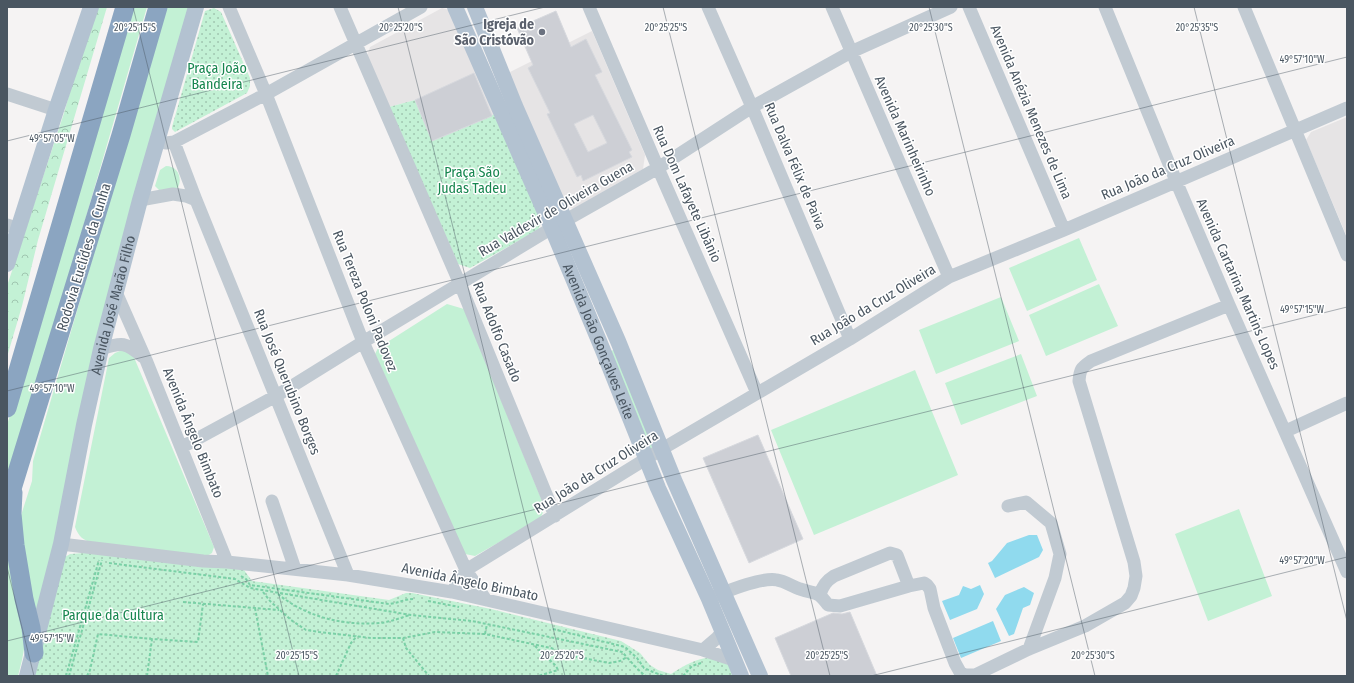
<svg xmlns="http://www.w3.org/2000/svg" width="1354" height="683" viewBox="0 0 1354 683" font-family="'Fira Sans Condensed',sans-serif">
	<defs>
		<pattern id="forest-crowns" width="20" height="18" patternUnits="userSpaceOnUse"><rect width="20" height="18" fill="#c3f1d5"/><path d="M2 6a3 3 0 1 1 6 0M12 15a3 3 0 1 1 6 0" fill="none" stroke="#a0c6b0"/></pattern>
		<pattern id="park-dots" width="8" height="8" patternUnits="userSpaceOnUse"><rect width="8" height="8" fill="#c3f1d5"/><path d="M2 2h.1M6 6h.1" fill="none" stroke="#a0c6b0" stroke-width="1.8" stroke-linecap="round"/></pattern>
	</defs>
	<rect width="100%" height="100%" fill="#f5f3f3"/>
	<path fill="#e6e4e5" d="M442,8L449,10L495,114L432,141L415,100L389,107L367,56L370,47Z
		M592,31L645,155L643,169L573,209L565,205L508,73Z
		M1347,117V237L1306,140L1311,132Z"/>
	<path fill="#c3f1d5" d="M132,7H147L7,489V425L98,127Z
		M166,7H192L40,603L33,624L16,531L32,481L33,461Z
		M166,166C179,166 183,180 177,189L159,190L155,186L160,170Z
		M1079,238L1097,280L1027,311L1009,268Z
		M1099,284L1118,326L1046,356L1029,315Z
		M1001,297L1019,341L936,374L919,330Z
		M447,304L464,309L545,508L540,519L475,556L465,554L375,354L378,348Z
		M614,350L654,447L648,453L610,351Z
		M120,351H127L133,355L214,547L212,553L205,557L93,543C83,540 79,537 75,527L109,358L115,353Z
		M1021,354L1037,396L961,425L945,383Z
		M915,370L958,475L814,535L771,430Z
		M1239,509L1272,596L1208,621L1175,534Z
		M8,558L26,638L22,660L18,676H7Z"/>
	<path fill="url(#forest-crowns)" d="M94,7H107L38,240L22,306L7,357V286L64,113Z"/>
	<path fill="url(#park-dots)" d="M214,8L221,12L250,78V86L247,93L175,132L172,129V127L205,11Z
		M415,100L432,141L495,114L542,221L538,230L470,268L458,264L389,107Z
		M99,552L244,570L252,581L389,600L406,593H412L491,609L621,641L640,653L650,665L658,670L671,674C696,658 717,647 738,676H32L65,557L70,554Z"/>
	<path fill="#90daee" d="M1029,535H1037L1043,550L1039,557L995,578L988,563L992,561L1007,543Z
		M980,585L984,594L977,609L950,620L942,601L959,595L963,586L971,589Z
		M1024,587L1034,593L1030,605L1023,608L1014,634L1009,636L996,609L1005,595Z
		M993,621L1001,641L961,658L953,638Z"/>
	<path fill="#cdcfd5" stroke="#d7d9de" fill-rule="evenodd" d="M556,11L571,47L586,39L602,72L595,75L632,150L629,152L632,157L583,181L581,175L577,177L547,114L550,113L528,68L533,65L517,28ZM593,115L607,143L588,152L574,124Z
		M474,73L492,116L432,141L415,100Z
		M758,435L803,539L749,563L703,458Z
		M850,612L877,676H791L775,638L833,613L842,614Z"/>
	<g fill="none" stroke-linecap="round" stroke-linejoin="round">
		<path stroke="#7ad0a6" stroke-width="2" stroke-dasharray="3 2" stroke-linecap="butt" d="M109,563L235,579L250,588L411,615L472,621L622,652C628,658 640,673 646,676
			M241,576L246,579L250,585L389,604C398,603 405,599 414,599
			M263,592L270,601L291,620L306,630L319,632L371,638H403L435,632L485,634L551,648L572,656L609,663L620,661L627,657
			M278,594C306,617 344,626 380,623C390,622 400,618 410,615
			M428,601L459,607
			M183,602L279,610
			M255,608L268,676
			M553,629L625,647L637,658L644,668L653,672L664,676
			M485,634L487,624
			M403,638L406,648L429,676
			M535,646L556,666L558,670L538,676
			M66,676L99,560
			M69,676L102,560
			M87,676L90,670L98,634L152,639
			M147,676L152,639L198,642L203,604
			M336,676L351,643L357,636
			M683,676L692,666L701,663"/>
		<path stroke="#c1cad2" stroke-width="13" d="M229,7L266,94L363,342L466,570L486,600
			M340,7L460,284L555,516
			M589,7L658,168L757,393
			M708,7L752,107L850,339
			M832,7L949,277
			M969,7L1064,230
			M1105,7L1176,181L1229,305L1347,572
			M1244,7L1347,255
			M7,94L56,110
			M174,142L196,200L348,575
			M166,143L174,142L266,94L421,7
			M140,200L173,194L186,196L196,200
			M7,225L19,229
			M116,292L146,360L227,562
			M101,349C122,342 126,342 143,357
			M1286,431L1347,403
			M182,447L276,396L363,342L552,228L658,168L752,107L851,52L951,7
			M272,501L295,569
			M1008,506L1026,502L1051,523L1060,554L1055,578L1029,649
			M61,544L203,561L227,562L348,575L452,592L703,650L734,660
			M452,592L466,570L662,449L850,339L949,277L1064,230L1347,108
			M820,594C823,586 826,581 834,576L890,553L897,555L909,586
			M715,596C730,590 762,577 777,580C785,581 793,587 800,589C817,595 817,590 828,605L840,606L909,586L924,583L927,585L930,589L934,608L955,663L960,672L965,675H975L1029,649L1085,626L1125,603L1131,596L1134,588L1136,576L1134,562L1079,381C1080,369 1081,368 1091,361L1229,305
			M703,650L717,638L722,632"/>
		<g stroke="#b3c2d1" stroke-width="16">
			<path id="s1" d="M455,7L552,228L602,348L658,488L709,599L741,676"/>
			<path d="M475,7L515,106L618,341L674,480L760,676"/>
			<path d="M7,264L56,110L91,7"/>
			<path id="s2" d="M27,676L61,544L84,425L101,349L140,200L196,7"/>
		</g>
		<path stroke="#8ba5c1" stroke-width="19" d="M7,408L125,7
			M13,492L12,514L15,545L24,599L31,628L34,653
			M7,505L121,135L158,7"/>
	</g>
	<path fill="none" stroke="#4a5661" stroke-width="1" stroke-opacity="0.45" d="M133,7L299,676M398,7L565,676M663,7L830,676M929,7L1095,676M1194,7L1347,621M7,141L545,7M7,391L1347,57M7,567L34,676M7,641L1347,307M871,676L1347,557"/>
	<circle fill="#6b7280" stroke="#fff" stroke-width="1.5" cx="542" cy="32" r="4"/>
	<g text-anchor="middle" dominant-baseline="central" stroke-width="3" stroke-linejoin="round" paint-order="stroke">
		<g font-size="14" font-weight="bold" fill="#5b616d" stroke="#fff" text-anchor="end">
			<text x="534" y="24">Igreja de<tspan x="534" dy="16">São Cristóvão</tspan></text>
		</g>
		<g font-size="14" fill="#17864f" stroke="#fff">
			<text x="217" y="68">Praça João<tspan x="217" dy="16">Bandeira</tspan></text>
			<text x="472" y="172">Praça São<tspan x="472" dy="16">Judas Tadeu</tspan></text>
			<text x="113" y="615">Parque da Cultura</text>
		</g>
		<g font-size="14" fill="#4a5661" stroke="#fff">
			<text transform="translate(1031 112) rotate(67)">Avenida Anézia Menezes de Lima</text>
			<text transform="translate(905 136) rotate(66)">Avenida Marinheirinho</text>
			<text transform="translate(795 166) rotate(67)">Rua Dalva Félix de Paiva</text>
			<text transform="translate(1168 168) rotate(-23)">Rua João da Cruz Oliveira</text>
			<text transform="translate(687 194) rotate(66)">Rua Dom Lafayete Libânio</text>
			<text transform="translate(556 209) rotate(-30)">Rua Valdevir de Oliveira Guena</text>
			<text transform="translate(84 257) rotate(-73)">Rodovia Euclides da Cunha</text>
			<text transform="translate(1238 284) rotate(66)">Avenida Cartarina Martins Lopes</text>
			<text transform="translate(365 301) rotate(68)">Rua Tereza Poloni Padovez</text>
			<text stroke="none"><textPath href="#s2" startOffset="381">Avenida José Marão Filho</textPath></text>
			<text transform="translate(873 305) rotate(-31)">Rua João da Cruz Oliveira</text>
			<text transform="translate(497 332) rotate(68)">Rua Adolfo Casado</text>
			<text stroke="none"><textPath href="#s1" startOffset="364">Avenida João Gonçalves Leite</textPath></text>
			<text transform="translate(287 382) rotate(68)">Rua José Querubino Borges</text>
			<text transform="translate(193 433) rotate(68)">Avenida Ângelo Bimbato</text>
			<text transform="translate(596 472) rotate(-32)">Rua João da Cruz Oliveira</text>
			<text transform="translate(470 582) rotate(12)">Avenida Ângelo Bimbato</text>
		</g>
	</g>
	<g font-size="10" text-anchor="middle" fill="#4a5661" stroke="#fff" stroke-width="3" stroke-linejoin="round" paint-order="stroke">
		<text x="1197" y="31">20°25'35"S</text>
		<text x="135" y="31">20°25'15"S</text>
		<text x="401" y="31">20°25'20"S</text>
		<text x="666" y="31">20°25'25"S</text>
		<text x="931" y="31">20°25'30"S</text>
		<text x="1302" y="63">49°57'10"W</text>
		<text x="52" y="142">49°57'05"W</text>
		<text x="1302" y="313">49°57'15"W</text>
		<text x="52" y="392">49°57'10"W</text>
		<text x="1302" y="564">49°57'20"W</text>
		<text x="52" y="642">49°57'15"W</text>
		<text x="297" y="659">20°25'15"S</text>
		<text x="562" y="659">20°25'20"S</text>
		<text x="827" y="659">20°25'25"S</text>
		<text x="1093" y="659">20°25'30"S</text>
	</g>
	<rect width="1354" height="683" fill="none" stroke="#4a5661" stroke-width="16"/>
</svg>
